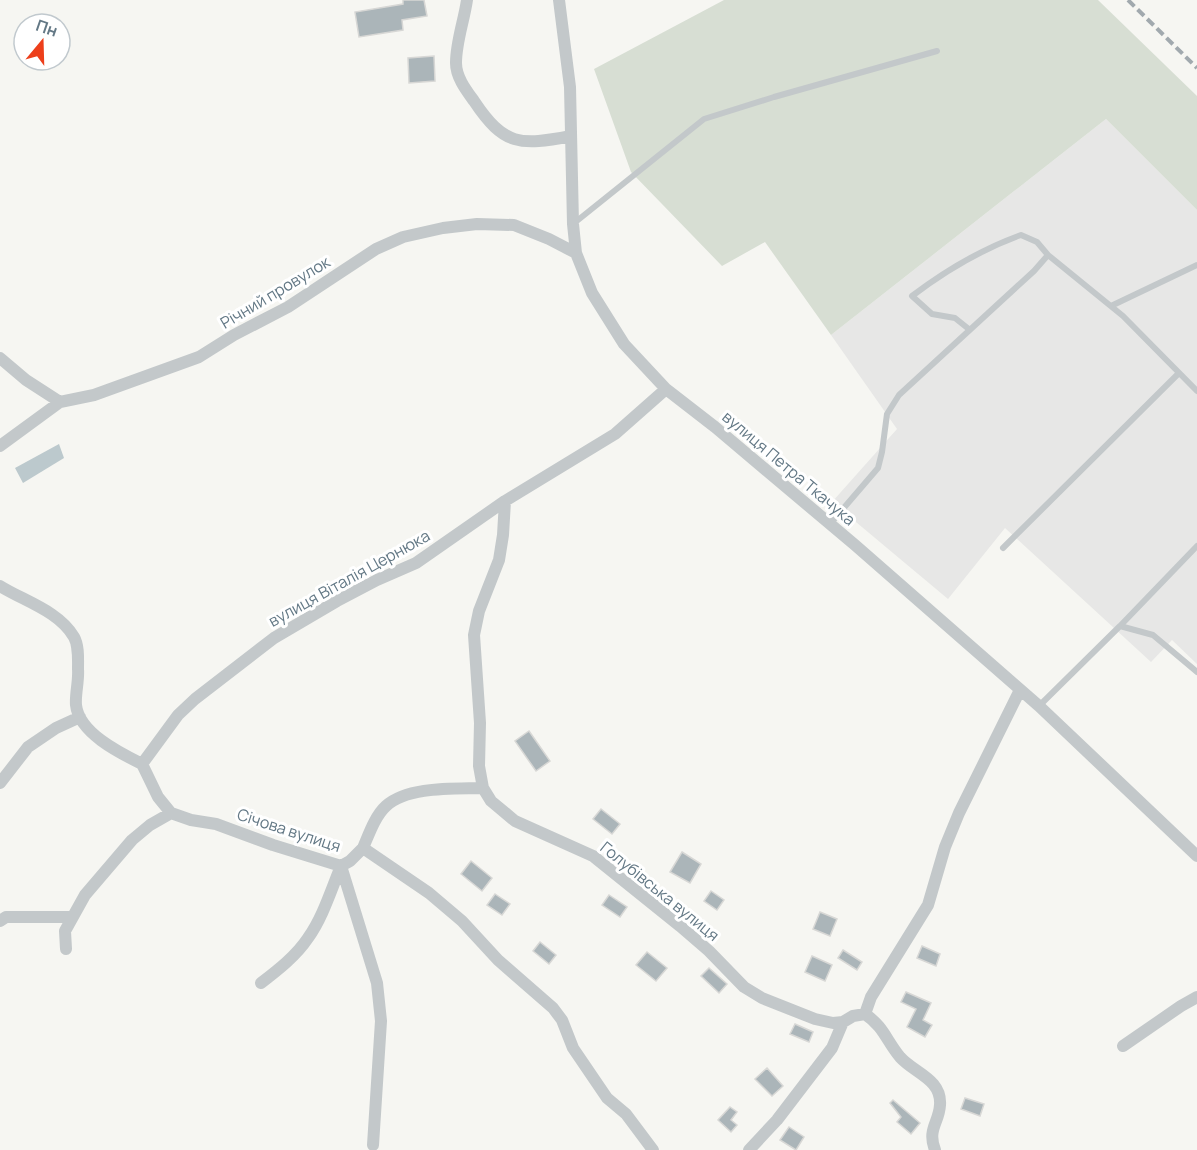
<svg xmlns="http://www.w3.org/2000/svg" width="1197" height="1150" viewBox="0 0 1197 1150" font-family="Manrope,sans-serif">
	<rect width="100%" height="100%" fill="#f6f6f2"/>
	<path fill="#e7e7e6" d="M1106,119L1197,210V664L1172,640L1151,662L1005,528L948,599L832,502L897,429L831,335Z"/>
	<path fill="#d7ded3" d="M724,0H1098L1197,96V210L1106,119L831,335L765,242L722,266L631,172L594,69Z"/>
	<path fill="#bcc9cd" d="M59,444L64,458L23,483L15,468Z"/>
	<path fill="#abb5b9" stroke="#d7d7d5" stroke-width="1.5" d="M403,0H424L427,16L402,20L403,30L359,37L355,12L403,4Z
		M434,56L435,81L409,83L408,58Z
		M529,731L550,761L536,771L515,741Z
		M601,809L620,824L612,834L593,819Z
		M682,852L701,864L690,883L670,872Z
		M471,861L492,878L482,891L461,874Z
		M711,891L724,900L717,910L704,901Z
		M495,894L510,904L502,915L487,905Z
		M609,895L627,907L620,917L602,905Z
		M820,912L837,919L830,936L813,929Z
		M540,942L556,955L549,964L533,951Z
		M922,946L940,954L936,966L917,958Z
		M843,950L862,962L857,970L838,958Z
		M647,952L667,968L656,981L636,965Z
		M812,956L832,965L825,981L805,972Z
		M709,968L727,984L719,993L701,976Z
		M906,992L931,1003L923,1020L932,1025L925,1037L907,1027L916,1009L901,1002Z
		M795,1024L813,1032L809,1042L790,1034Z
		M767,1068L783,1086L772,1096L755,1079Z
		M965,1098L984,1104L980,1116L961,1109Z
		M893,1100L920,1123L911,1134L897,1122L901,1117L890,1103Z
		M730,1107L737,1112L731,1120L737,1125L731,1132L718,1120Z
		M789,1127L804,1137L796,1150L780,1140Z"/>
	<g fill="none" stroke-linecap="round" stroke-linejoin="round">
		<path stroke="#c3c8ca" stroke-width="6" d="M573,224L704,119L774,97L937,51
			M1111,306L1197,265
			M970,330L955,318L932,314L912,296C945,271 982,249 1021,235L1037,242L1048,255
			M830,524L878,468L882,452L887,414L899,395L1034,271L1048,255L1123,316L1197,391
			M1003,548L1179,373
			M1120,626L1197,546
			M1039,706L1120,626L1153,635L1197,672"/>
		<path stroke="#c3c8ca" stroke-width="12" d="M467,0C464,21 456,42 456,63C456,77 466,90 474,101C504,146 520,146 571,136
			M559,0L570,87L573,224L576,253L592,293L624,344L666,389L715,427L855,545L1039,706L1197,856
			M0,358L26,380L60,402
			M0,446L60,402L94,395L199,357L234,335L288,307L376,249L403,237L443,228L477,224L514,225L549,239L576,253
			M505,501L503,535L499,560L479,611L474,635L480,723L479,766L483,788L491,801L515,821L593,856L680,926L709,951L744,987L762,998L815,1019L833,1023L843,1022L853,1016L865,1014C884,1027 886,1040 900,1057C914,1073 942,1079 940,1105C939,1123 927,1129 935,1150
			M0,586C24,601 59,611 74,637C79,646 78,659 78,669C79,681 75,694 76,705C79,733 120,753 142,764
			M0,783L28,747L56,728L80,717
			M171,813L158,797L142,764L178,715L195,699L274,638L337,601L377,580L416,563L505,501L615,434L666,389
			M363,848C369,834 375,816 386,806C408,786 455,789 483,788
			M341,866L377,983L381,1021L373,1145
			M0,921L6,917H73
			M66,949L65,931L85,895L132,840L150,825L171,813L191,820L216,824L273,845L341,866L350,861L363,848L429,893L462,921L498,960L553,1008L562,1020L573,1048L607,1098L626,1114L653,1150
			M261,983C278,970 296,956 308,938C323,917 331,890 341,866
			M865,1014L871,997L928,905L945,847L959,813L1020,690
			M1123,1046L1181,1006L1197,997
			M749,1150L777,1120L832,1048L843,1022"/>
		<path stroke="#a1a9ae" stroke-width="4" stroke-dasharray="9 4.5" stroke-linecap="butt" d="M1128,0L1197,68"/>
	</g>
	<g text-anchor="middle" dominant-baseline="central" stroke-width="6" stroke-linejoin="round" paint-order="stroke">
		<g font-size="16" fill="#637885" stroke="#fff">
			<text transform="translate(275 292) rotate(-31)">Річний провулок</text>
			<text transform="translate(789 468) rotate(40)">вулиця Петра Ткачука</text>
			<text transform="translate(349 578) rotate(-29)">вулиця Віталія Цернюка</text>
			<text transform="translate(289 830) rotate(18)">Січова вулиця</text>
			<text transform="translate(660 891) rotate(39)">Голубівська вулиця</text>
		</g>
	</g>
	<g transform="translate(42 42) rotate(19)"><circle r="28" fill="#ffffff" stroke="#c1c9ce" stroke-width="1.5"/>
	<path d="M0-4.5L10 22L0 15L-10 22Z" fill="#ed3f1b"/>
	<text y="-9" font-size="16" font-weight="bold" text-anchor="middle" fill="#637885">Пн</text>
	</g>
</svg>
